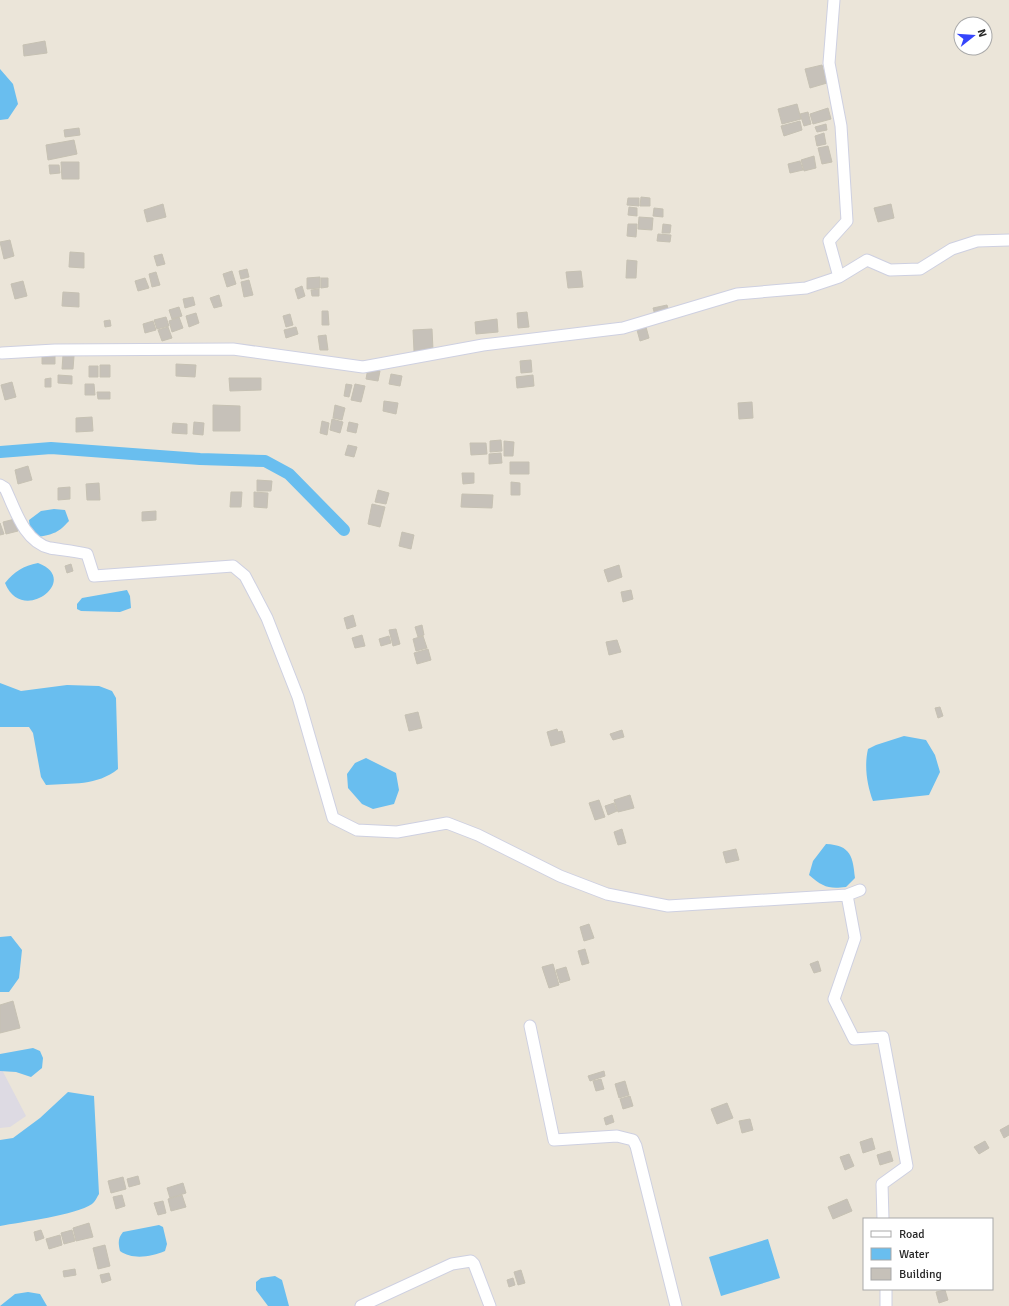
<svg xmlns="http://www.w3.org/2000/svg" width="1009" height="1306" viewBox="0 0 1009 1306" font-family="Signika,sans-serif">
	<rect width="100%" height="100%" fill="#ebe5d9"/>
	<path fill="#dddae3" d="M0,1066L26,1116L10,1127L0,1128Z"/>
	<path fill="#69beef" d="M0,69L13,84L18,104L8,119L0,120Z
		M54,509L65,510L69,521C58,533 54,534 38,537L30,529L29,520L41,511Z
		M38,563C82,579 22,626 5,583C15,571 23,566 38,563Z
		M127,590L130,596L131,608L120,612L81,611L77,609V604L82,598Z
		M0,683L21,691L67,685L99,686L112,691L116,698L118,769C97,786 72,783 46,785L41,777L33,733L29,727H0Z
		M904,736L926,740L935,755L940,772L929,795L873,801C867,785 864,766 868,749L876,745Z
		M366,758L396,773L399,790L394,804L373,809L362,804L348,788L347,774L355,763Z
		M826,844C851,845 853,857 855,878L846,887C828,889 823,887 809,875L813,861Z
		M11,936L22,950L19,978L9,992H0V937Z
		M33,1048L40,1051L43,1058L42,1068L31,1077L16,1072L0,1071V1054Z
		M68,1092L94,1096L99,1194C97,1197 95,1202 92,1204C76,1215 21,1222 0,1226V1140L13,1138L40,1118Z
		M159,1225L163,1227L167,1244L165,1251C151,1257 132,1260 120,1251C118,1243 118,1238 123,1232Z
		M768,1239L780,1278L721,1296L709,1257Z
		M275,1276L282,1280L289,1306H268L256,1290V1282L261,1278Z
		M28,1292L40,1294L47,1306H0L15,1294Z"/>
	<g fill="none" stroke-linecap="round" stroke-linejoin="round">
		<path stroke="#69beef" stroke-width="12" d="M0,452L51,448L200,459L265,461L289,474L344,530"/>
	</g>
	<path fill="#c6c1b9" stroke="#c6c1b3" d="M45,41L47,53L24,56L23,45Z
		M822,65L827,83L810,88L805,69Z
		M797,104L801,119L782,124L778,109Z
		M828,108L831,119L813,124L810,114Z
		M808,112L811,124L804,126L800,114Z
		M800,121L802,130L784,136L781,126Z
		M826,124L827,130L817,132L815,127Z
		M79,128L80,135L65,137L64,130Z
		M824,133L826,144L817,146L815,136Z
		M74,140L77,154L48,160L46,145Z
		M828,146L832,162L822,164L818,148Z
		M814,156L816,168L804,171L801,160Z
		M800,161L803,170L790,173L788,164Z
		M61,162H79V179H62Z
		M49,165H59L60,173L50,174Z
		M641,197L650,198V206H640Z
		M628,198H639V206L627,205Z
		M163,204L166,217L147,222L144,210Z
		M891,204L894,218L878,222L874,208Z
		M629,207L637,208V216L628,215Z
		M654,208L663,209V217L653,216Z
		M639,217L653,218L652,230L638,229Z
		M628,224H637L636,237L627,236Z
		M663,224L671,225L670,233H662Z
		M658,234L671,235L670,242L657,241Z
		M10,240L14,256L4,259L0,242Z
		M70,252L84,253V268L69,267Z
		M162,254L165,264L157,266L154,256Z
		M627,260L637,261L636,278H626Z
		M247,269L249,277L241,279L239,271Z
		M232,271L236,284L227,287L223,274Z
		M581,271L583,287L568,288L566,272Z
		M156,272L160,285L152,287L149,274Z
		M320,277V288L307,289V278Z
		M145,278L149,288L138,291L135,281Z
		M321,278H328V287L321,288Z
		M249,280L253,295L244,297L241,282Z
		M23,281L27,296L15,299L11,284Z
		M302,286L305,296L298,299L295,289Z
		M319,289V296H312L311,290Z
		M63,292L79,293V307L62,306Z
		M219,295L222,306L214,308L210,298Z
		M193,297L195,305L185,308L183,299Z
		M667,305L669,312L655,315L653,308Z
		M179,307L182,316L172,319L169,310Z
		M322,311H328L329,325H322Z
		M527,312L529,327L518,328L517,313Z
		M196,313L199,323L189,327L186,316Z
		M290,314L293,325L286,327L283,316Z
		M166,317L169,326L157,329L154,320Z
		M179,317L183,328L172,332L169,321Z
		M497,319L498,332L476,334L475,322Z
		M110,320L111,326L105,327L104,321Z
		M153,321L156,330L145,333L143,324Z
		M168,327L172,338L162,341L158,330Z
		M296,327L298,334L286,338L284,330Z
		M646,327L649,338L640,341L637,330Z
		M432,329L433,350L414,351L413,330Z
		M326,335L328,350H320L318,336Z
		M42,354H55V364H42Z
		M63,355L74,356L73,369H62Z
		M531,360L532,372L521,373L520,361Z
		M176,364L196,365L195,377L176,376Z
		M100,365H110V377H100Z
		M89,366H98V377H89Z
		M368,368L380,371L378,381L366,379Z
		M391,374L402,376L400,386L389,384Z
		M58,375L72,376V384L58,383Z
		M533,375L534,386L517,388L516,377Z
		M51,378V387H45V379Z
		M229,378H261V390L230,391Z
		M12,382L16,397L5,400L1,385Z
		M85,384H94L95,395H85Z
		M346,384L352,385L349,397L344,396Z
		M355,384L365,386L361,402L351,400Z
		M97,392H110V399H98Z
		M384,401L398,403L396,414L383,411Z
		M752,402L753,418L739,419L738,403Z
		M213,405L240,406V431H213Z
		M335,405L345,408L342,420L333,418Z
		M92,417L93,431L76,432V418Z
		M332,419L343,422L340,433L330,430Z
		M322,421L329,423L327,435L320,433Z
		M194,422L204,423L203,435L193,434Z
		M349,422L358,424L356,433L347,431Z
		M173,423L187,424V434L172,433Z
		M501,440L502,451L490,452V441Z
		M504,441L514,442L513,456H504Z
		M470,443H486L487,454L471,455Z
		M348,445L357,447L354,457L345,455Z
		M501,453L502,463L489,464V454Z
		M510,462H529V474H510Z
		M28,466L32,480L18,484L15,470Z
		M462,473H474V483L463,484Z
		M257,480L272,481L271,491H257Z
		M511,482L520,483V495H511Z
		M99,483L100,500H87L86,484Z
		M70,487V499L58,500V488Z
		M378,490L389,493L386,504L375,502Z
		M231,492H242L241,507H230Z
		M254,492L268,493L267,508L254,507Z
		M462,494L493,495L492,508L461,507Z
		M372,504L385,507L380,527L368,524Z
		M156,511V520L142,521V512Z
		M15,519L18,531L6,534L3,522Z
		M0,523L4,534L0,535Z
		M402,532L414,535L411,549L399,546Z
		M71,564L73,571L67,573L65,566Z
		M619,565L622,577L608,582L604,570Z
		M631,590L633,599L623,602L621,592Z
		M353,615L356,626L347,629L344,618Z
		M422,625L424,635L418,637L415,627Z
		M396,629L400,644L393,646L389,630Z
		M362,635L365,646L355,648L352,638Z
		M389,636L391,643L381,646L379,639Z
		M423,636L427,648L416,651L413,639Z
		M617,640L621,652L609,655L606,642Z
		M428,649L431,660L417,664L414,653Z
		M940,707L943,716L938,718L935,708Z
		M418,712L422,728L409,731L405,715Z
		M557,729L558,732L562,731L565,742L551,746L547,732Z
		M622,730L624,737L613,740L610,734Z
		M630,795L634,808L618,812L614,800Z
		M599,800L605,817L595,820L589,803Z
		M614,803L617,811L608,815L605,806Z
		M622,829L626,843L618,845L614,832Z
		M736,849L739,860L726,863L723,852Z
		M589,924L594,938L584,941L580,927Z
		M585,949L589,963L582,965L578,951Z
		M818,961L821,971L814,973L810,964Z
		M553,964L559,985L549,988L542,967Z
		M566,967L570,980L560,983L556,970Z
		M13,1001L20,1028L0,1033V1005Z
		M604,1071L605,1076L590,1081L588,1076Z
		M601,1079L604,1089L596,1091L593,1081Z
		M625,1081L629,1095L619,1098L615,1084Z
		M630,1096L633,1106L623,1109L620,1099Z
		M727,1103L733,1118L717,1124L711,1109Z
		M612,1115L614,1122L606,1125L604,1118Z
		M750,1119L753,1130L742,1133L739,1121Z
		M1009,1125V1135L1004,1138L1000,1130Z
		M872,1138L875,1149L863,1153L860,1142Z
		M985,1141L989,1148L979,1154L974,1147Z
		M890,1151L893,1161L880,1165L877,1155Z
		M849,1154L854,1166L845,1170L840,1157Z
		M138,1176L140,1184L129,1187L127,1179Z
		M123,1177L126,1189L111,1193L108,1181Z
		M183,1183L186,1193L170,1198L167,1188Z
		M122,1195L125,1206L116,1209L113,1197Z
		M182,1195L186,1207L171,1211L168,1199Z
		M847,1199L852,1211L833,1219L828,1207Z
		M163,1201L166,1213L158,1215L154,1203Z
		M89,1223L93,1237L76,1241L73,1228Z
		M41,1230L44,1238L36,1241L34,1232Z
		M72,1230L75,1241L64,1244L61,1233Z
		M60,1235L62,1245L49,1249L46,1239Z
		M105,1245L110,1266L98,1269L93,1248Z
		M75,1269L76,1275L64,1277L63,1271Z
		M521,1270L525,1283L518,1285L514,1272Z
		M109,1273L111,1280L102,1283L100,1275Z
		M513,1278L515,1285L509,1287L507,1280Z
		M945,1290L948,1300L939,1303L936,1292Z"/>
	<g fill="none" stroke-linecap="round" stroke-linejoin="round">
		<defs>
			<path id="minor" d="M834,0L829,63L841,126L847,221L829,241L839,277L867,260L890,270L920,269L952,249L977,241L1009,240
				M2,353L55,350L233,349L363,367L483,345L623,328L737,294L806,288L839,277
				M0,485L5,488C15,509 24,542 50,548C62,550 74,551 87,554L94,576L233,566L245,576L267,618L298,697L333,818L357,830L397,832L447,823L478,835L560,876L607,894L668,906L847,895L860,890
				M847,895L855,938L834,999L854,1039L883,1037L907,1166L882,1184L883,1219
				M530,1026L554,1140L617,1136L633,1140L636,1146L676,1306
				M886,1289V1306
				M361,1306L452,1264L471,1261L474,1264L490,1306"/>
		</defs>
		<use href="#minor" stroke="#ced0e1" stroke-width="13"/>
		<use href="#minor" stroke="#fff" stroke-width="11"/>
	</g>
	<rect x="863" y="1218" width="130" height="72" fill="#ffffff" stroke="#a9a9a9"/>
	<rect x="871" y="1231" width="20" height="6" fill="#ffffff" stroke="#a9a9a9"/>
	<text x="899" y="1238" font-size="12" fill="#282828">Road</text>
	<rect x="871" y="1248" width="20" height="12" fill="#69beef" stroke="#a9a9a9"/>
	<text x="899" y="1258" font-size="12" fill="#282828">Water</text>
	<rect x="871" y="1268" width="20" height="12" fill="#c6c1b9" stroke="#a9a9a9"/>
	<text x="899" y="1278" font-size="12" fill="#282828">Building</text>
	<g transform="translate(973 36) rotate(73)"><circle r="19" fill="#ffffff" stroke="#a9a9a9"/>
	<path d="M0-3L7 15L0 10L-7 15Z" fill="#3545fc"/>
	<text y="-6" font-size="11" font-weight="bold" text-anchor="middle" fill="#282828">N</text>
	</g>
</svg>
